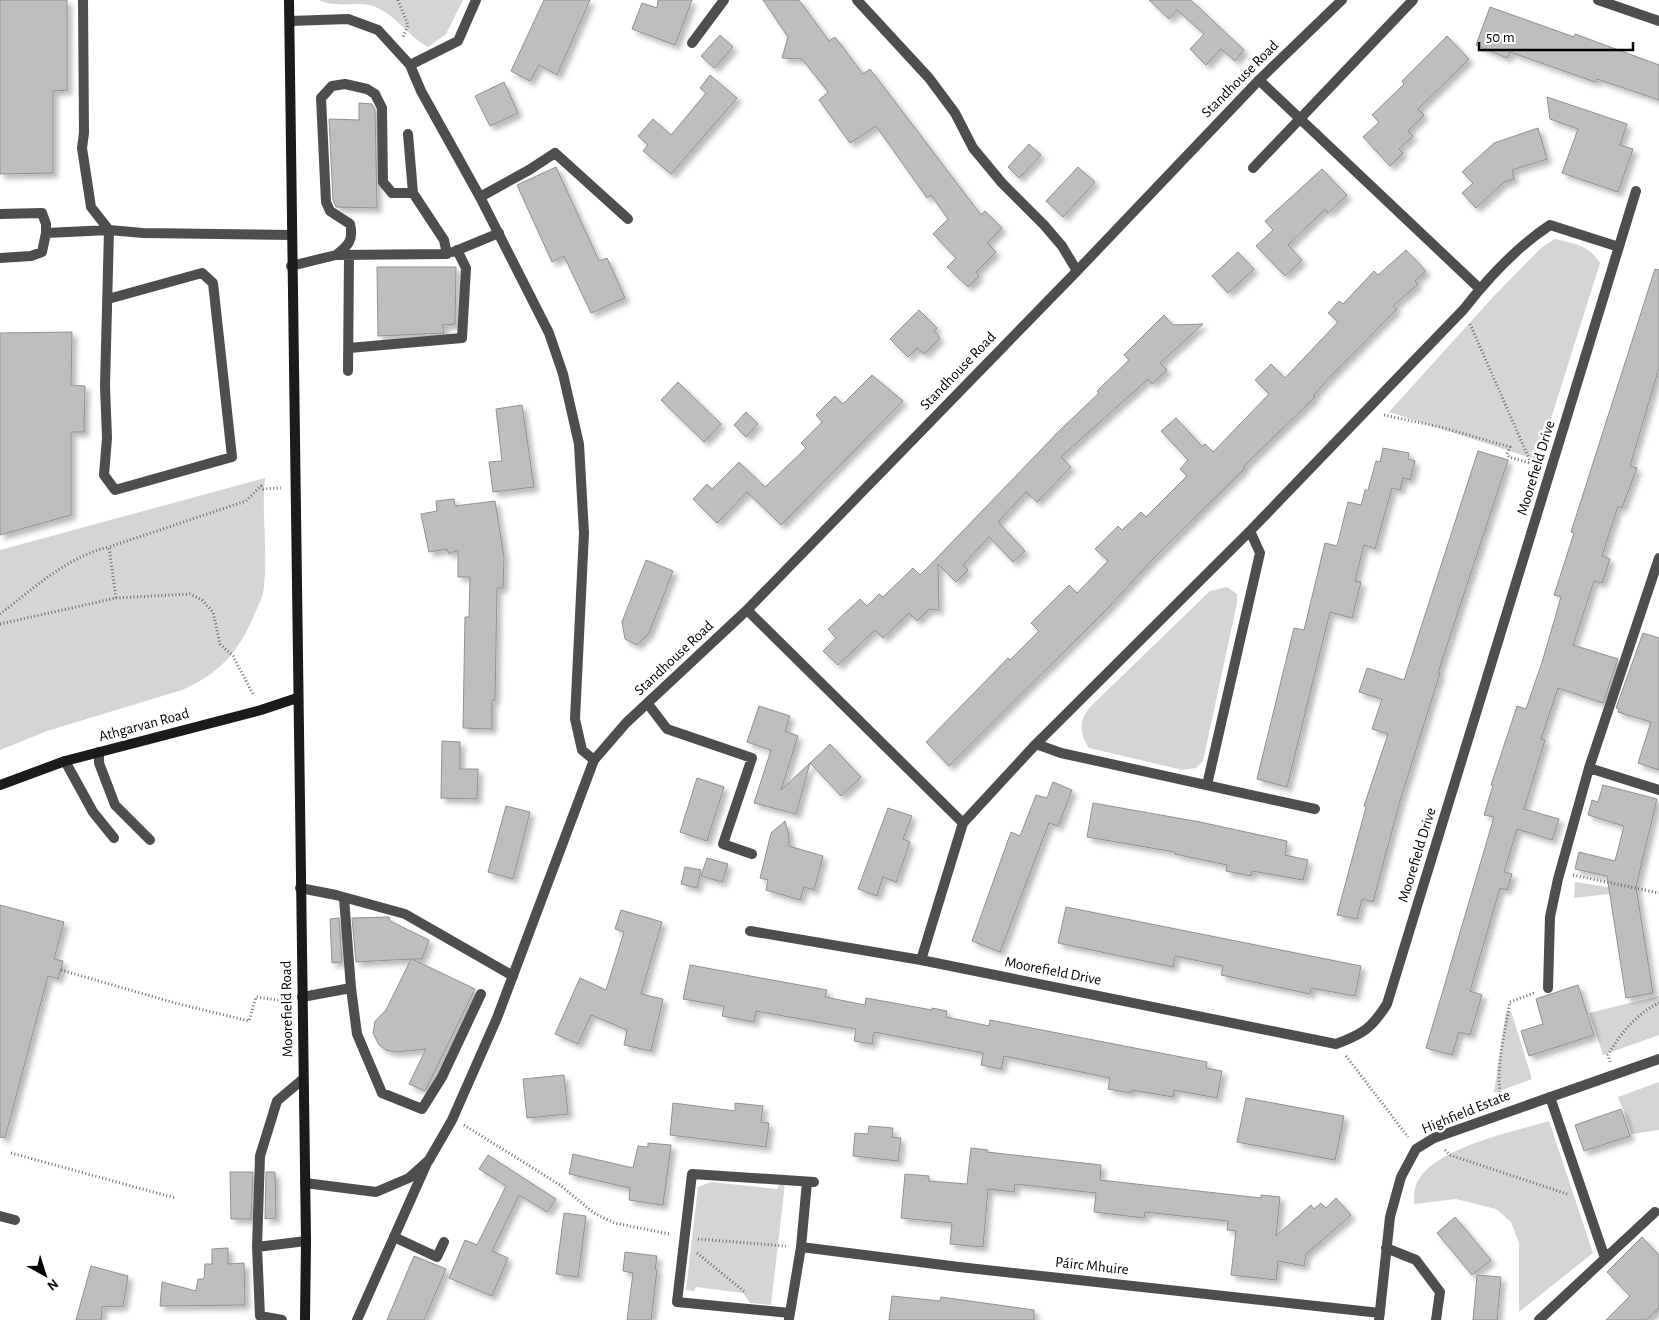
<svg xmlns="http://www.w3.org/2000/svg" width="1659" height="1320" viewBox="0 0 1659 1320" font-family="'Alegreya Sans',sans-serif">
	<defs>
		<filter id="shadow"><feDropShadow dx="4.5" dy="4.5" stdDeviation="2.5" flood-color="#0004"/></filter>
	</defs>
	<rect width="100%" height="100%" fill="#fff"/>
	<path fill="#d5d5d5" d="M319,0H463L446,34L428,47C407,36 394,11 369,5C353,2 335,8 319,0Z
		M1555,239C1575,244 1589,245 1600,263L1538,460L1389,412L1493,297L1542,247Z
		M265,478C261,517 269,555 263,594C261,601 257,608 254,615C239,652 219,674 182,690L47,731L0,750V550Z
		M1227,587L1237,594V603L1203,761L1196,768L1183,770L1089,748C1079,734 1079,720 1090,707L1210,591Z
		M1575,882L1634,891L1574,898Z
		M1659,996V1035L1603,1055L1589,1013Z
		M1511,1011L1532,1079L1494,1093L1506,1012Z
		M1659,1082V1130L1632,1134L1618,1097Z
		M1549,1121L1593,1253L1519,1312V1243L1511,1222L1496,1209L1456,1199L1414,1204C1414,1198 1414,1190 1416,1185C1430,1148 1514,1132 1549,1121Z
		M711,1182L777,1189L780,1184L785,1183L771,1305L750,1303L743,1293L696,1287L694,1291L686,1290L698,1187Z"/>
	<path fill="#bebebe" stroke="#929292" filter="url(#shadow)" d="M0,0H67V90L53,91V173L0,174Z
		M544,0H590L557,75L539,65L530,81L511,71Z
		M658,0H692L675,45L632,29L642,3L657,8Z
		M763,0H799L829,41L835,37L863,74L870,69L981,215L985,211L1002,228L987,243L996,252L976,272L979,276L968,287L947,267L956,258L933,234L948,219L931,195L927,198L876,126L850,143L819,100L828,92L802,59L782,58L788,37Z
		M1149,0H1191L1244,50L1235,61L1221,49L1206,65L1190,49L1204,34L1177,10L1169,19Z
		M1490,7L1574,37L1575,34L1659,65V100L1597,79L1595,82L1510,52L1507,58L1476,45Z
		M720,35L733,47L714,68L701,56Z
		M1447,36L1469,59L1418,109L1424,115L1408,131L1413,136L1399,149L1403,153L1390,166L1363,137L1379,122L1372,115L1404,84L1402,81Z
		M710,75L737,98L671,174L643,151L648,145L638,136L653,119L671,135L706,93L700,88Z
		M504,82L518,113L490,126L475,96Z
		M1547,97L1627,124L1620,145L1633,149L1618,192L1562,173L1578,129L1550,119Z
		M359,103L372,104L375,110L377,208L336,207L333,200L329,119L359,120Z
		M1538,128L1547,159L1512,170L1514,179L1504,182L1476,208L1462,193L1473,183L1462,172L1494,143Z
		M1029,144L1041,155L1019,178L1008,167Z
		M556,167L599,261L607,258L625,298L591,313L564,256L552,262L517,185Z
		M1078,167L1095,182L1063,217L1046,201Z
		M1322,169L1347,195L1328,213L1325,209L1288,245L1302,260L1285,276L1256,246L1273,230L1265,221Z
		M1406,250L1426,271L1415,281L1418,284L1393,306L1397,309L1329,378L1313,396L1315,397L1243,467L1245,468L1152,560L1108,608L949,766L926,742L1008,658L1010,660L1039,631L1031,623L1069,585L1077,593L1108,561L1095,549L1118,526L1122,530L1141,512L1146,517L1187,476L1180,469L1188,460L1161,431L1176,418L1202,446L1205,444L1213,452L1269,394L1255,380L1271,364L1285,378L1338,322L1328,313L1339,301L1343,304L1374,271L1378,275Z
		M1238,252L1254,269L1228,293L1212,276Z
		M377,267H456L455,324L443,325L444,333L378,336Z
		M1655,269L1659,270V368L1630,466L1637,468L1622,508L1618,506L1602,556L1610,559L1602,583L1594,581L1573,645L1618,659L1603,703L1558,688L1541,739L1545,740L1524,809L1559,819L1552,840L1517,829L1504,872L1512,874L1507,890L1500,888L1470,991L1482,995L1470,1035L1459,1032L1452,1055L1426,1048L1494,817L1484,815L1493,785H1491L1517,706L1526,709L1543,659L1561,597L1554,595L1574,533L1571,532Z
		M919,310L937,328L934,331L940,338L924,354L917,348L908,357L890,339Z
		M1164,315L1173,325L1203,324L1160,363L1167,370L1152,384L1148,379L1061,457L1071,467L1037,502L1026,492L998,522L1025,551L1013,562L989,537L963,565L968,570L956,582L938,564L939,610L929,609L917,621L909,613L883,638L875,630L838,665L823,651L836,638L828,629L860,599L867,606L879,594L883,597L913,568L920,575L929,566L1061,429L1099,393L1097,391L1129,360L1124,355Z
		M72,332L71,385L85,386L84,432H71V515L0,535V333Z
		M872,375L903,401L781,525L747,492L717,523L693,499L707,484L712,489L739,462L765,487L806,448L801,443L822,422L816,415L835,396L843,404Z
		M678,382L721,424L704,442L661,400Z
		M522,405L534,487L493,492L489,462L502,461L496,409Z
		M746,412L758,424L746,437L734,425Z
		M1383,448L1409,453L1408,459L1415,461L1410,480L1403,478L1400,490L1392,488L1375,549L1364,545L1355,581L1361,582L1352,618L1330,612L1287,787L1257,779L1294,628L1304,630L1325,543L1337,546L1348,502L1361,505L1365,490H1368L1376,461L1380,462Z
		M1478,451L1508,460L1438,673H1440L1400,801L1373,902L1362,899L1357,919L1337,915L1366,807L1364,806L1388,734L1372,729L1382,699L1359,692L1367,668L1404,680Z
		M454,499L455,506L495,501L504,557L503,588H497L495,700H492V729L463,728L465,617H469L470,577H458V550L449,554L447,549L429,552L421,514L437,511L436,501Z
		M646,560L673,571L649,633L637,645L625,639L622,622Z
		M1643,633L1659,638V770L1638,763L1651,722L1618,712L1619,709L1616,708Z
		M759,706L790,716L785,731L798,736L781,790L810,763L796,814L754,803L771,750L747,742Z
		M442,741L460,742V769H478L477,799L441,798Z
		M830,744L861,777L841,796L810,763Z
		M697,778L724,787L707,841L680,832Z
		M1053,782L1072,790L1058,826L1049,823L1000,952L972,941L1011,832L1020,836L1036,795L1047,798Z
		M1603,785L1657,799L1636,887L1653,993L1626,998L1607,876L1575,869L1579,852L1615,861L1624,826L1588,815L1592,800L1598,802Z
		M1093,803L1200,822L1287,841L1285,855L1308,860L1303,880L1252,871L1251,876L1226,871L1227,865L1175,854V852L1087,837Z
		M506,806L530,812L513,879L488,872Z
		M888,808L912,816L903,839L910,842L896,882L883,877L877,896L858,889Z
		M785,821L789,835V846L823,856L814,890L804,887L800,900L766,890L768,880L760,878L771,833Z
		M707,858L728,864L722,882L701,876Z
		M685,867L701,870L697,888L681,884Z
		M0,905L64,922L54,959L63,961L58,979L48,976L5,1138L0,1137Z
		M1066,907L1361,966L1355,996L1311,988L1310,994L1221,975L1223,966L1175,956L1173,967L1058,943Z
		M621,910L662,922L641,994L663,999L651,1051L624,1045L627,1030L591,1015L578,1044L555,1034L580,978L606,990L624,932L615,929Z
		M389,917L390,921L429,940L422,959H412L475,989L425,1091L409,1084L426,1049L396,1052L386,1050L379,1045L373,1033L375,1021L386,1010L411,959L356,962L352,918Z
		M339,918L342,962L332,963L330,919Z
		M690,965L827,990L825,997L865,1005L866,998L932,1010V1008L947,1011L946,1017L989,1026L990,1020L1207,1062L1206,1068L1222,1071L1217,1098L1174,1090L1173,1097L1132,1090L1131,1093L1108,1089L1110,1078L1004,1056L1001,1069L981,1065L983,1053L874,1032L872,1044L854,1041L856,1029L756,1011L754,1022L722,1016L724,1006L683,999Z
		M1578,985L1594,1035L1529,1056L1521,1031L1543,1024L1536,999Z
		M564,1075L568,1114L527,1118L523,1079Z
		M1246,1098L1344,1116L1335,1160L1237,1142Z
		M673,1103L735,1111V1103L763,1106L761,1122L769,1123L766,1147L670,1135Z
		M1621,1109L1630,1136L1584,1151L1575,1125Z
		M869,1126L893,1128L892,1137L901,1138L898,1161L853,1156L855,1133L868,1134Z
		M648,1143L671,1145L663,1205L629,1200L630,1188L569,1174L573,1154L633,1168L638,1146L648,1147Z
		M971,1148L988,1150L987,1152L1101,1165L1100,1180L1261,1198V1195L1280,1197L1276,1236L1311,1205L1314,1209L1321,1203L1326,1208L1336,1198L1351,1215L1306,1254L1304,1266L1278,1261L1276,1280L1231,1275L1236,1231L1227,1230L1228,1221L1145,1212L1144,1218L1094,1212L1096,1193L1015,1184L1014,1192L988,1189L983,1247L950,1244L952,1223L901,1218L905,1174L929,1176V1181L967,1184Z
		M488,1155L556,1199L547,1212L519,1195L492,1251L508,1258L492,1296L449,1278L465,1240L477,1245L506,1186L479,1169Z
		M230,1172H253L251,1219H231Z
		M266,1172H275L276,1218L265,1219Z
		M564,1213L586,1216L578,1277L556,1274Z
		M1455,1217L1491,1260L1472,1275L1437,1233Z
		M1642,1237L1659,1255V1308L1646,1320H1606L1630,1296L1607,1272Z
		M228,1248V1264L244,1263L245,1305L160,1306L162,1282L196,1291L198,1279H204L205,1264H212V1249Z
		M625,1252L657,1256L655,1270H657L651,1320H627L633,1273L623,1271Z
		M414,1256L446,1269L424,1320H387Z
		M91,1266L128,1276L123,1306L102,1307L101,1320H76Z
		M1477,1275L1501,1277L1497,1320H1473Z
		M892,1296L940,1301L941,1297L1034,1310V1320H889Z"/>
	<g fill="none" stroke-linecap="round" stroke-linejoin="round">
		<path stroke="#707070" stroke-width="3" stroke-dasharray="1 2.5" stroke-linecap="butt" d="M398,0L408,25L403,37
			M1470,324L1531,463L1537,465
			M1384,415L1444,428L1510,447L1507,454L1509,457L1530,463
			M116,598L190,594L202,600L213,612L220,644L233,656L254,696
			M0,614C33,589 68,556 109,547
			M0,624L116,598L109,547L246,501L261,486L263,489L281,488
			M1573,875L1659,893
			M61,970L175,1003L249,1021L256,997L278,1000L289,999
			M1346,1056L1408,1137
			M1610,1062L1608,1055C1619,1035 1638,1012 1659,1003
			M1501,1099C1495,1071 1505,1031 1510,1002L1534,993
			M464,1125L560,1185L594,1213L614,1223L670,1234
			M1445,1150L1450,1155L1567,1194
			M11,1153L175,1198
			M698,1239L786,1246
			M697,1253L746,1293"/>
		<path stroke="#4e4e4e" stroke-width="10" d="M83,0L84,133L82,148L91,207L109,230L105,386L107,438L104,475L115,490L232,457L213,283L202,273L108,299
			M480,197L529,170L555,153L628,219
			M0,214L42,213L46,224V233L109,230L143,233L292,235
			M453,252L499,233
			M336,255C348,246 354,240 350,224L330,211L326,202L321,98L332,86L345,84L367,89L375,94L382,108L383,182L392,193H413
			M0,258L31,256L42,252L46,233
			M291,266L336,255L447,254L444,240L413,193L408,134
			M349,348L462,338L466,268L457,250
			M348,371L349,256
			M1659,558L1589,768L1659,790
			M648,704L667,729L752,758L723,844L752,854
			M99,752V763L115,805L150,840
			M65,761L93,812L114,838
			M300,888L336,895L405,914L513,976
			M351,988L357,1034L382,1093L422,1109L442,1077L481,994
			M1548,988L1550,917L1558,879L1589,768
			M302,997L351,988L344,898
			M303,1079L277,1101L260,1156L257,1247L306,1241
			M1550,1097L1605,1258
			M0,1216L15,1220
			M394,1237L437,1257L444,1242
			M257,1247L260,1316L282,1320
			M1539,1320L1655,1212"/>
		<path stroke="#4e4e4e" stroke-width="10" d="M857,0L929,78L955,113L973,148L1002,183L1044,225L1062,246L1077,271
			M1598,0L1659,21
			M290,21L348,19L378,30L410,65L421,91L480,197L549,333L563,374L579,444L584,533L575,719L582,750L594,760
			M692,43L724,0
			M410,65L458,41L476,0
			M1259,80L1480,289
			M1253,168L1413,0
			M747,610L963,823
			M1036,744L1061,753L1315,809
			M1207,785L1260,553L1250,531
			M750,931L921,960L1336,1044C1363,1034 1372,1028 1387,1004L1636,191
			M921,960L963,823L1036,744L1250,531L1464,309C1488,278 1517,247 1550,225L1619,247
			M305,1183L376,1192L409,1178L429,1160L452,1120L497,1018L594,760L626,723L747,610L1077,271L1259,80L1342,0
			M801,1247L959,1267L1380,1313
			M1386,1248L1416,1260L1440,1292L1436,1320
			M790,1313L677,1302L692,1174L814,1182
			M789,1319L801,1247L807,1182
			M357,1320L427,1163
			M1379,1320L1390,1217L1401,1177L1416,1149L1434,1138L1659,1059"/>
		<path stroke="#1b1b1b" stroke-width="10" d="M289,0L306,1241L305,1320
			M0,785L65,761L261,710L297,698"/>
	</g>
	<g text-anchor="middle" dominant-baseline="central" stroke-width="5" stroke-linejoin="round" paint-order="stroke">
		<g font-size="15" fill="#000" stroke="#fff">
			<text transform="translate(1240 79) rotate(-45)">Standhouse Road</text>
			<text transform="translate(958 371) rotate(-46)">Standhouse Road</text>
			<text transform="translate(1536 468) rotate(-73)">Moorefield Drive</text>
			<text transform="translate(674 658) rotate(-43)">Standhouse Road</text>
			<text transform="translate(144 725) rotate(-15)">Athgarvan Road</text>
			<text transform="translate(1417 855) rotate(-73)">Moorefield Drive</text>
			<text transform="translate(1053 971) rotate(11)">Moorefield Drive</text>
			<text transform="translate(287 1009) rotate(-91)">Moorefield Road</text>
			<text transform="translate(1466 1112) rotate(-22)">Highfield Estate</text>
			<text transform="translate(1092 1266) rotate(6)">Páirc Mhuire</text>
		</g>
	</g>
	<g transform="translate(45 1275) rotate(141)" stroke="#ffffff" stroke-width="4" paint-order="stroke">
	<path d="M0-4L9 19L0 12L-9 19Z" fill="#000000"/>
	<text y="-8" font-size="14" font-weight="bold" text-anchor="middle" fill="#000000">N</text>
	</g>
	<path d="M1479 42v8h154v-8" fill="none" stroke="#000000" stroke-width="2.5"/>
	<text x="1486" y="42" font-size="15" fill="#000000" stroke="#ffffff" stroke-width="4" paint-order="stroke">50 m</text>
</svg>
